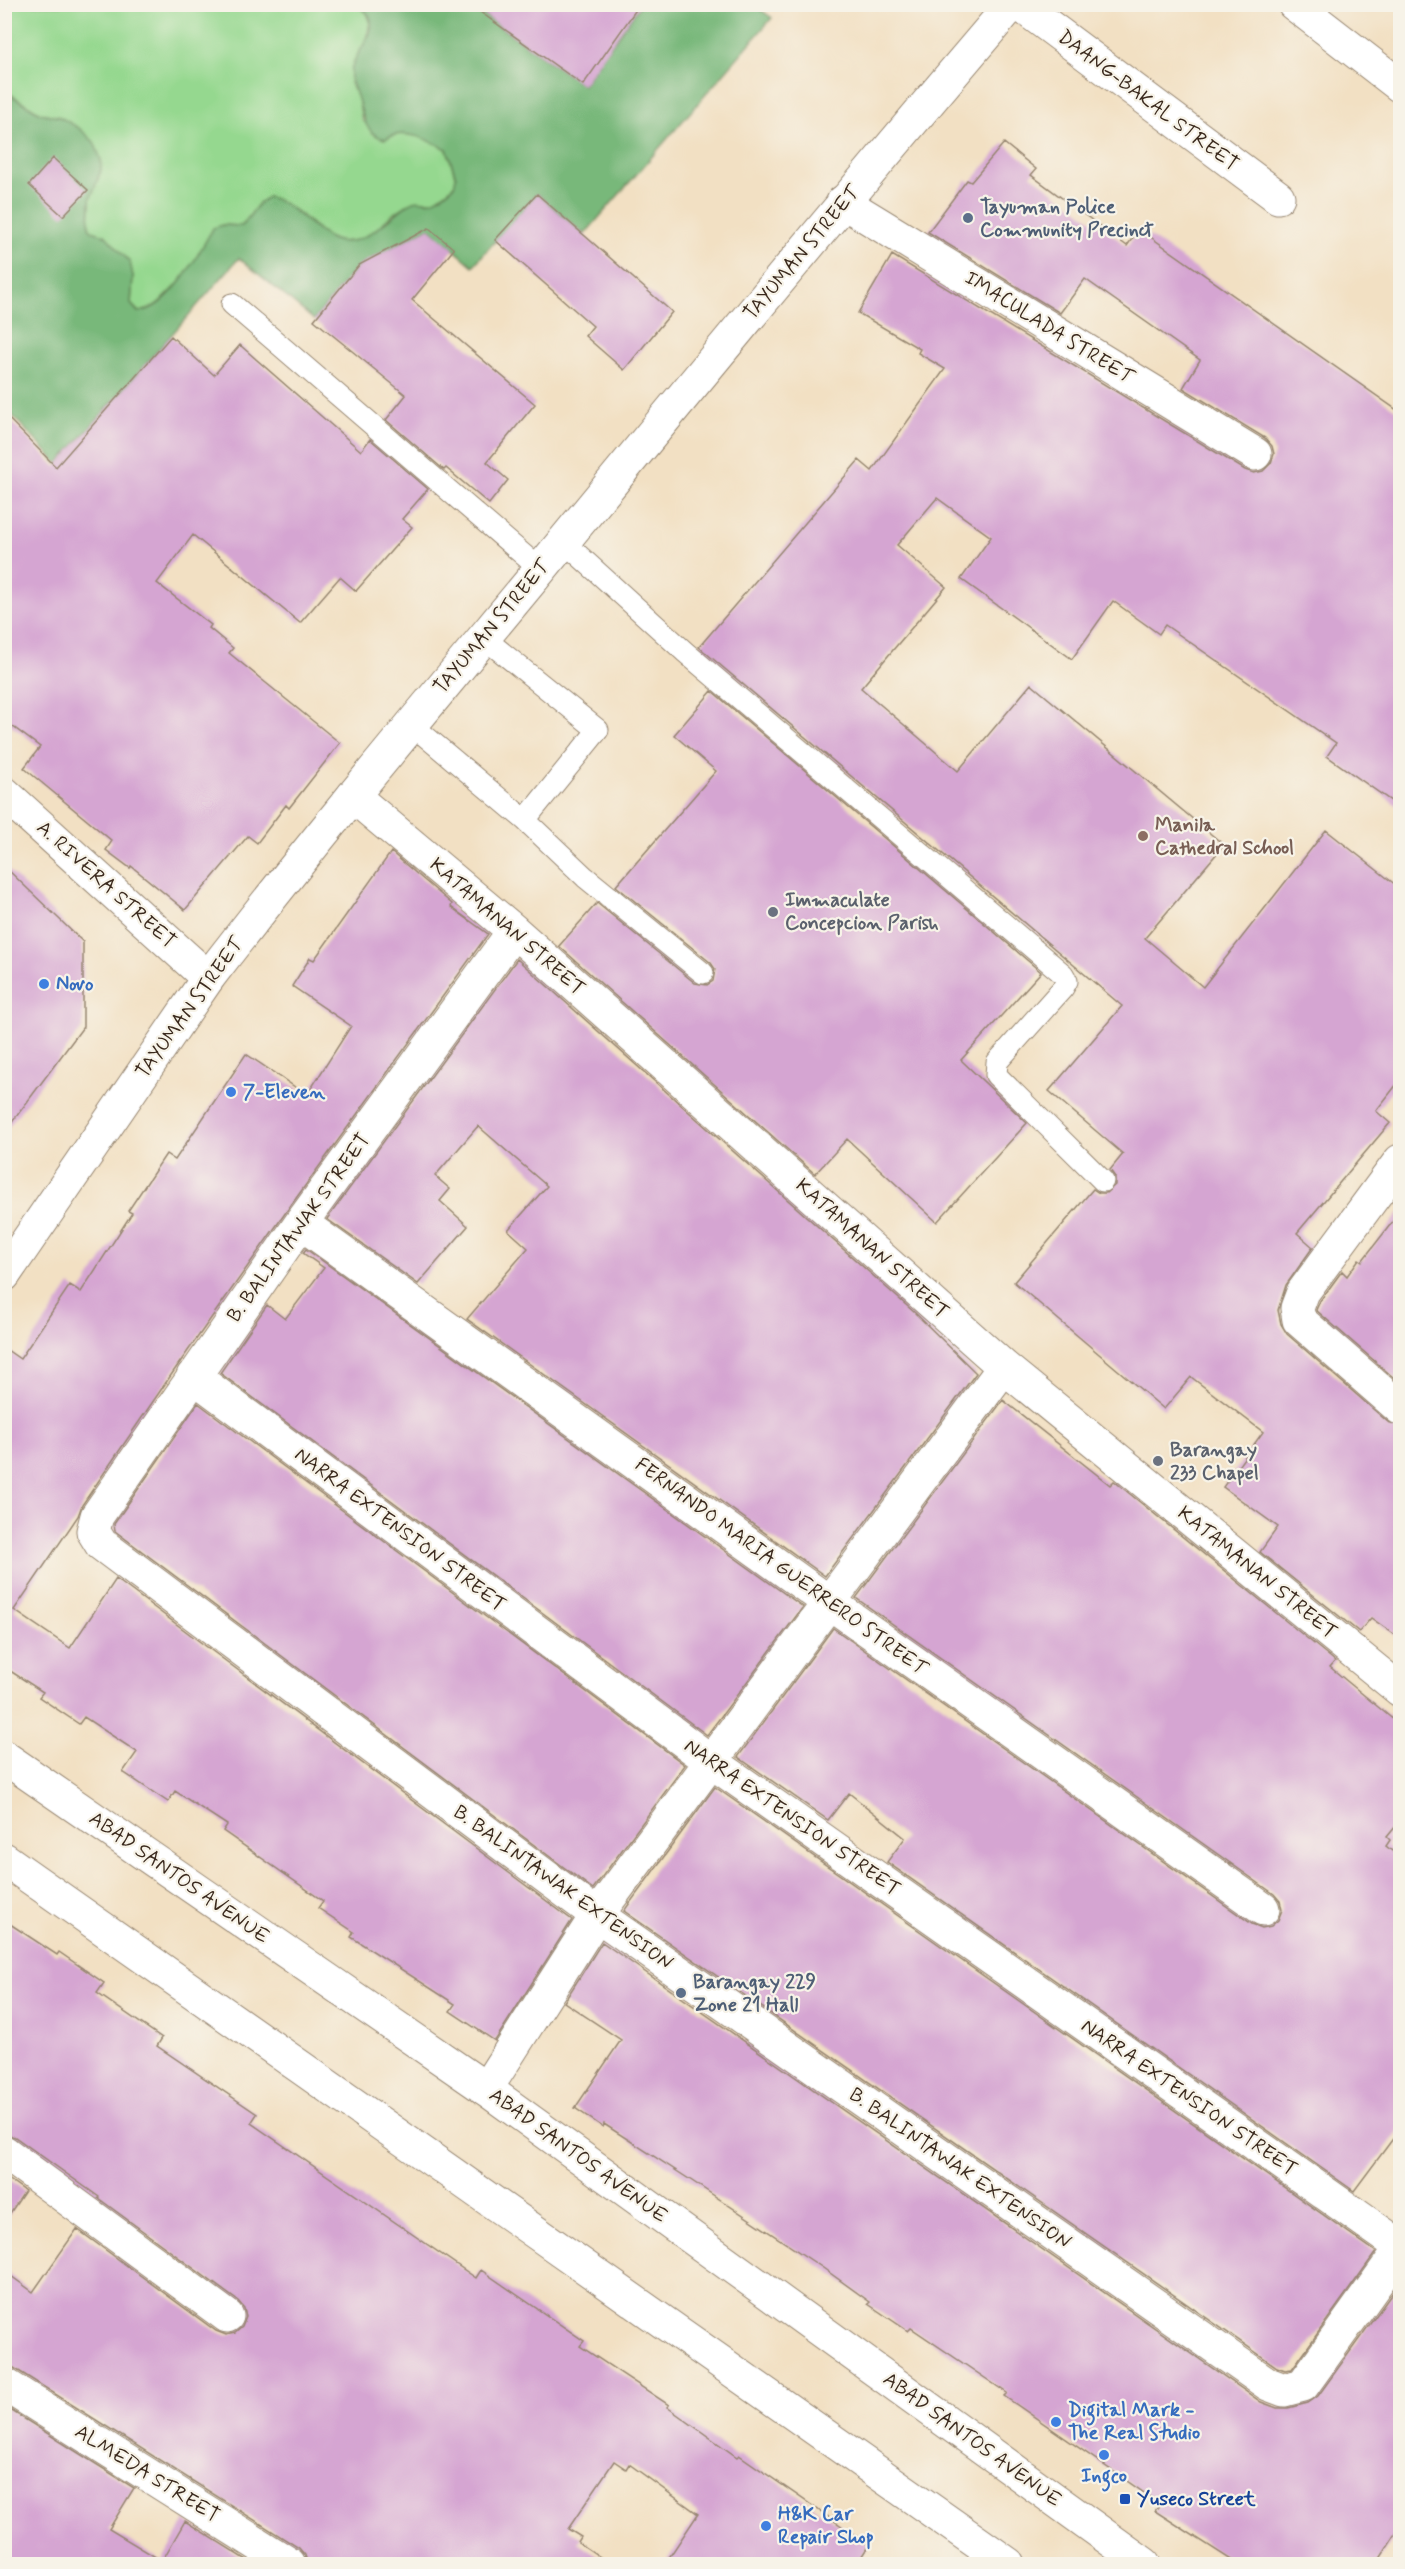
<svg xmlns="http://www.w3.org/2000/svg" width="1405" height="2569" viewBox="0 0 1405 2569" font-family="Mynerve,sans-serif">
	<rect width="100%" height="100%" fill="#f7f3e8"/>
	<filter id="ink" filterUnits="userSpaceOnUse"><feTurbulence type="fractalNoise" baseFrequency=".0167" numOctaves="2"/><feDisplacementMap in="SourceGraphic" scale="12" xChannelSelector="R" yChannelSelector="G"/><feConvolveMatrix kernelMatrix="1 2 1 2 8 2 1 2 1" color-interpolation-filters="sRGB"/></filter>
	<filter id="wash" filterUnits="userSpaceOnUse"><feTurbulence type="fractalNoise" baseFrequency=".008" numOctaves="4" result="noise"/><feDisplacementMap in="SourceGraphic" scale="24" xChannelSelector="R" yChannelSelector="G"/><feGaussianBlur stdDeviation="1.35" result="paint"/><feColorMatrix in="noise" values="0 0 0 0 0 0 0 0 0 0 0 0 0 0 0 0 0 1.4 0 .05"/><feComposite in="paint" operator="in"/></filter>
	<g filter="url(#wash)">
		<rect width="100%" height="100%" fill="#f2e0c3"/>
		<path fill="#95d88f" stroke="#688156" stroke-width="1.5" d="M4,5H357L367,13L370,21L367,39L353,64L350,83L358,97L362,120L385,139C403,127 429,140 447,149L457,182L454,186L434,201H414L394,213L368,236L359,240L339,242L327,237L296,211L273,198L260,202L242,226L222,225C206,248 166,310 139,312L131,304L133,276L89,227L90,200L101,170L60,117L40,113L5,91Z"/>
		<path fill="#78b87a" stroke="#5a714c" stroke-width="1.5" d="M357,5H469L583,85L640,5H754L772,18L584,235L537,194L473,266L429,228L359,265L314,320L239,258L58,464L5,408L4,91L40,113L60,117L79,128L94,142L101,160V170L90,200L89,227L92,231L105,235L130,262L133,276L131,304L138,312C170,310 199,253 213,228L222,225L242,226L260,202L268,197C290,201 310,228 329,238C361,254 388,216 413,201C419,198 425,203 431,201C440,199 447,192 454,186L456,177L447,149C429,140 403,127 385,139C365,135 363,115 358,99C354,85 347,81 353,64C358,49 376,35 370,17C368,12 361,8 357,5Z"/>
		<g id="blocks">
			<path fill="#d5a5d2" d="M469,4H640L583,85Z
				M1004,143L1036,169L1031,175L1127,246L1139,229L1401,413V808L1327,756L1336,743L1165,625L1159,634L1113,601L1072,659L961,579L991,537L937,498L897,545L946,587L861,688L958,771L1031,684L1224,845L1145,938L1203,987L1326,830L1401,889V1079L1376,1111L1390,1123L1297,1233L1313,1247L1286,1285L1278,1310L1281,1324L1287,1334L1388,1422L1401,1426V1639L1371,1618L1359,1632L1260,1552L1278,1527L1223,1487L1263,1432L1191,1377L1164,1409L1014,1282L1093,1189L1099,1193H1106L1115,1185V1177L1110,1170L1123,1154L1049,1091L1122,1006L699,647L859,460L872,471L945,369L918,353L920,349L858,313L892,255L1245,470L1254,473L1263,471L1271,463L1274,454L1272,446L1265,438L1183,388L1200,360L1085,279L1060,313L928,232L967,180L971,182Z
				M53,158L88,190L63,216L29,185Z
				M537,194L672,312L624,370L585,336L593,326L495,240Z
				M429,228L454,249L412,300L535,404L487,462L508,480L489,504L446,468L444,470L386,420L406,395L314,320L359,265Z
				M171,336L214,375L240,345L361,451L370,439L428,489L402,519L412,527L356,591L340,577L300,623L193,535L157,583L211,625L209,628L233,648L229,653L340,743L289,808L286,805L257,843L248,836L185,910L131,866L130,868L106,850L112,841L24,768L40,747L4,720V414L56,467Z
				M712,691L1041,972L961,1060L1027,1123L937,1222L847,1139L815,1174L559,946L597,903L695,983L707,985L713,981L715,969L711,963L616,886L716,771L674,735Z
				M391,852L452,904L451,907L488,934L286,1212L178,1365L82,1505L78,1516L14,1610L70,1648L116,1579L572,1920L495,2041L450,2011L455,2004L351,1937L354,1932L318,1908L323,1901L223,1831L227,1825L175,1791L168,1802L123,1772L137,1752L84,1717L79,1724L39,1697L43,1692L4,1667V1348L20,1359L70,1285L81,1292L132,1213L128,1211L166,1154L175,1160L246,1054L307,1095L351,1026L292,986L310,958L314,960Z
				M4,866L83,942V1027L4,1133Z
				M517,959L915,1313L976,1373L825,1576L467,1319L528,1248L508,1230L547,1186L478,1126L435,1176L450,1189L440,1201L468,1226L418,1284L327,1219Z
				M1401,1211V1384L1316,1310L1320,1301L1342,1271L1347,1276L1359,1259L1362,1261Z
				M306,1249L803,1607L707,1735L220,1373L267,1305L285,1319L324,1268L303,1253Z
				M1003,1400L1110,1485L1114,1481L1335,1661L1330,1667L1401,1726V1820L1387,1837L1390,1840L1386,1846L1401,1858V2128L1354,2191L887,1862L905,1838L849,1793L828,1820L738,1757L833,1628L1252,1924L1262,1928L1271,1926L1278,1920L1282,1910L1280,1901L1274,1894L856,1598Z
				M198,1403L685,1765L593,1889L115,1531L114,1524Z
				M715,1787L1376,2252L1292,2369L1285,2370L1277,2367L624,1911Z
				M4,1920L57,1955L59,1952L104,1983L97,1993L162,2038L157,2046L257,2114L251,2123L476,2278L481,2270L584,2341L580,2346L669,2405L667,2407L737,2457L739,2455L869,2545L856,2565H664L698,2514L629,2464L626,2469L614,2461L568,2529L581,2537L578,2542L612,2565H308L305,2555L299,2548L14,2368L4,2365V2271L33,2292L77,2229L216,2331L226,2335L235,2333L242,2327L246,2317L244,2308L238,2301L98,2198L99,2197L15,2137L4,2134Z
				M602,1942L1261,2402L1277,2408H1288L1308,2403L1318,2396L1401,2281V2526L1376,2565H1239L1155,2511L1160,2504L1004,2396L1007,2393L911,2328L908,2331L868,2304L870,2302L823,2268L689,2179L604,2124L603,2127L575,2108L621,2040L564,2002Z
				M4,2176L25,2191L4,2222Z
				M4,2406L134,2488L109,2529L162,2561L185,2521L255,2565H4Z"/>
		</g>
	</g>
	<g filter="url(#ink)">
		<use href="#blocks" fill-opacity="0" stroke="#968570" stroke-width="1.5"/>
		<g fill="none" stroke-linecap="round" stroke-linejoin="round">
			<defs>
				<path id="lane" d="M232,304L540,569
					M563,541L685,652L1063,974L1067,981L1063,988L997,1062L996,1075L1103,1181
					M484,638L598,730L525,820L585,877L703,973
					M412,725L525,820"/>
				<path id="street" d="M1019,4L1278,197
					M843,202L1255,454
					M353,796L514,931L1004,1367L1400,1690
					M514,931L301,1223L97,1516L93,1531L101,1544L597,1915L1268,2384L1284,2390L1303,2385L1400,2250
					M1400,1161L1303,1292L1297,1308L1299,1320L1400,1408
					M301,1223L830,1603L1263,1909
					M193,1376L712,1762L1400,2246
					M486,2089L597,1915L1004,1367
					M4,2152L227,2316
					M4,2384L289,2564"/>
				<path id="secondary" d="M1294,4L1400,86
					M4,793L208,978
					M4,1757L486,2089L1144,2564
					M4,1859L1008,2564"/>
				<path id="primary" d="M4,1275L208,978C315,839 428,705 540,570C696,380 852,191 1012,4"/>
			</defs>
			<use href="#lane" stroke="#968570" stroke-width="23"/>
			<use href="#street" stroke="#968570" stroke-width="35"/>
			<use href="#secondary" stroke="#968570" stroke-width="35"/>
			<use href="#primary" stroke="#968570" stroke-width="35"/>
			<use href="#lane" stroke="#fff" stroke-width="21"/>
			<use href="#street" stroke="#fff" stroke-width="33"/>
			<use href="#secondary" stroke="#fff" stroke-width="33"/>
			<use href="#primary" stroke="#fff" stroke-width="33"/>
		</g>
	</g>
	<g fill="#5c6f8a" stroke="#f7f3e8" stroke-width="2">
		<circle cx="968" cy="218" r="6"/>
		<circle cx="681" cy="1993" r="6"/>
	</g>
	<circle fill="#8d6e63" stroke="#f7f3e8" stroke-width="2" cx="1143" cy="836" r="6"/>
	<g fill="#6b7280" stroke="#f7f3e8" stroke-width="2">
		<circle cx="773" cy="912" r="6"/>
		<circle cx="1158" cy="1461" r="6"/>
	</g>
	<g fill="#3f7fe0" stroke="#f7f3e8" stroke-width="2">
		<circle cx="44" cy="984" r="6"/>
		<circle cx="231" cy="1092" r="6"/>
		<circle cx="1056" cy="2422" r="6"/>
		<circle cx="1104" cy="2455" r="6"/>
		<circle cx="766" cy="2526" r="6"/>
	</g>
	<rect fill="#1a4fb4" stroke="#f7f3e8" stroke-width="2" x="1119" y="2493" width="12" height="12" rx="3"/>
	<g text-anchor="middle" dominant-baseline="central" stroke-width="4.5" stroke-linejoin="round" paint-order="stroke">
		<g font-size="20" fill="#3b2a1e" stroke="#f7f3e8">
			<text transform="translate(1148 101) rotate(37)">DAANG-BAKAL STREET</text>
			<text transform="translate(802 253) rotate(-50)">TAYUMAN STREET</text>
			<text transform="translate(1049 328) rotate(32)">IMACULADA STREET</text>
			<text transform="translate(492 627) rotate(-50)">TAYUMAN STREET</text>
			<text transform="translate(106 885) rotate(42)">A. RIVERA STREET</text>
			<text transform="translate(507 927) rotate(41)">KATAMANAN STREET</text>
			<text transform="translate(190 1008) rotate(-54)">TAYUMAN STREET</text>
			<text transform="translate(299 1228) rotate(-54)">B. BALINTAWAK STREET</text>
			<text transform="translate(872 1249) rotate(42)">KATAMANAN STREET</text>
			<text transform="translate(400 1530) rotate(37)">NARRA EXTENSION STREET</text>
			<text transform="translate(781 1567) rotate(36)">FERNANDO MARIA GUERRERO STREET</text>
			<text transform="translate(1257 1573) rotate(39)">KATAMANAN STREET</text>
			<text transform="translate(792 1818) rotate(35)">NARRA EXTENSION STREET</text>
			<text transform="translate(179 1878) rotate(35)">ABAD SANTOS AVENUE</text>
			<text transform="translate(563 1888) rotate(36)">B. BALINTAWAK EXTENSION</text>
			<text transform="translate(1189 2098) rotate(35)">NARRA EXTENSION STREET</text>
			<text transform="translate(578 2156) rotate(36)">ABAD SANTOS AVENUE</text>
			<text transform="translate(960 2169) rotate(35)">B. BALINTAWAK EXTENSION</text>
			<text transform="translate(972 2440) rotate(36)">ABAD SANTOS AVENUE</text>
			<text transform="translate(147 2474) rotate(32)">ALMEDA STREET</text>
		</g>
		<g font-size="20" font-weight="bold" fill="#4e5e75" stroke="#f7f3e8" text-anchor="start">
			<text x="980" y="207">Tayuman Police<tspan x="980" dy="23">Community Precinct</tspan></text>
			<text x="693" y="1982">Barangay 229<tspan x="693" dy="23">Zone 21 Hall</tspan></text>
		</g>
		<g font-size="20" font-weight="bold" fill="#785e54" stroke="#f7f3e8" text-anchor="start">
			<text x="1155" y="825">Manila<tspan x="1155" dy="23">Cathedral School</tspan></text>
		</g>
		<g font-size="20" font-weight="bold" fill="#5b616d" stroke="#f7f3e8" text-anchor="start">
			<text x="785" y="900">Immaculate<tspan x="785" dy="23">Concepcion Parish</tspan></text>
			<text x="1170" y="1450">Barangay<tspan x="1170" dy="23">233 Chapel</tspan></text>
		</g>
		<g font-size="20" font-weight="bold" fill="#366cbe" stroke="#f7f3e8" text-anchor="start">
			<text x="56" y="984">Novo</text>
			<text x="243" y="1092">7-Eleven</text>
			<text x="1068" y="2410">Digital Mark -<tspan x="1068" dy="23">The Real Studio</tspan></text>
			<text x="1104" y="2476" text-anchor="middle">Ingco</text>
			<text x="778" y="2514">H&amp;K Car<tspan x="778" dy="23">Repair Shop</tspan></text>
		</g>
		<g font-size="20" font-weight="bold" fill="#164399" stroke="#f7f3e8" text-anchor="start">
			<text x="1137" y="2499">Yuseco Street</text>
		</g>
	</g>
	<rect width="1405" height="2569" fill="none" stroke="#f7f3e8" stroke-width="24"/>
</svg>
